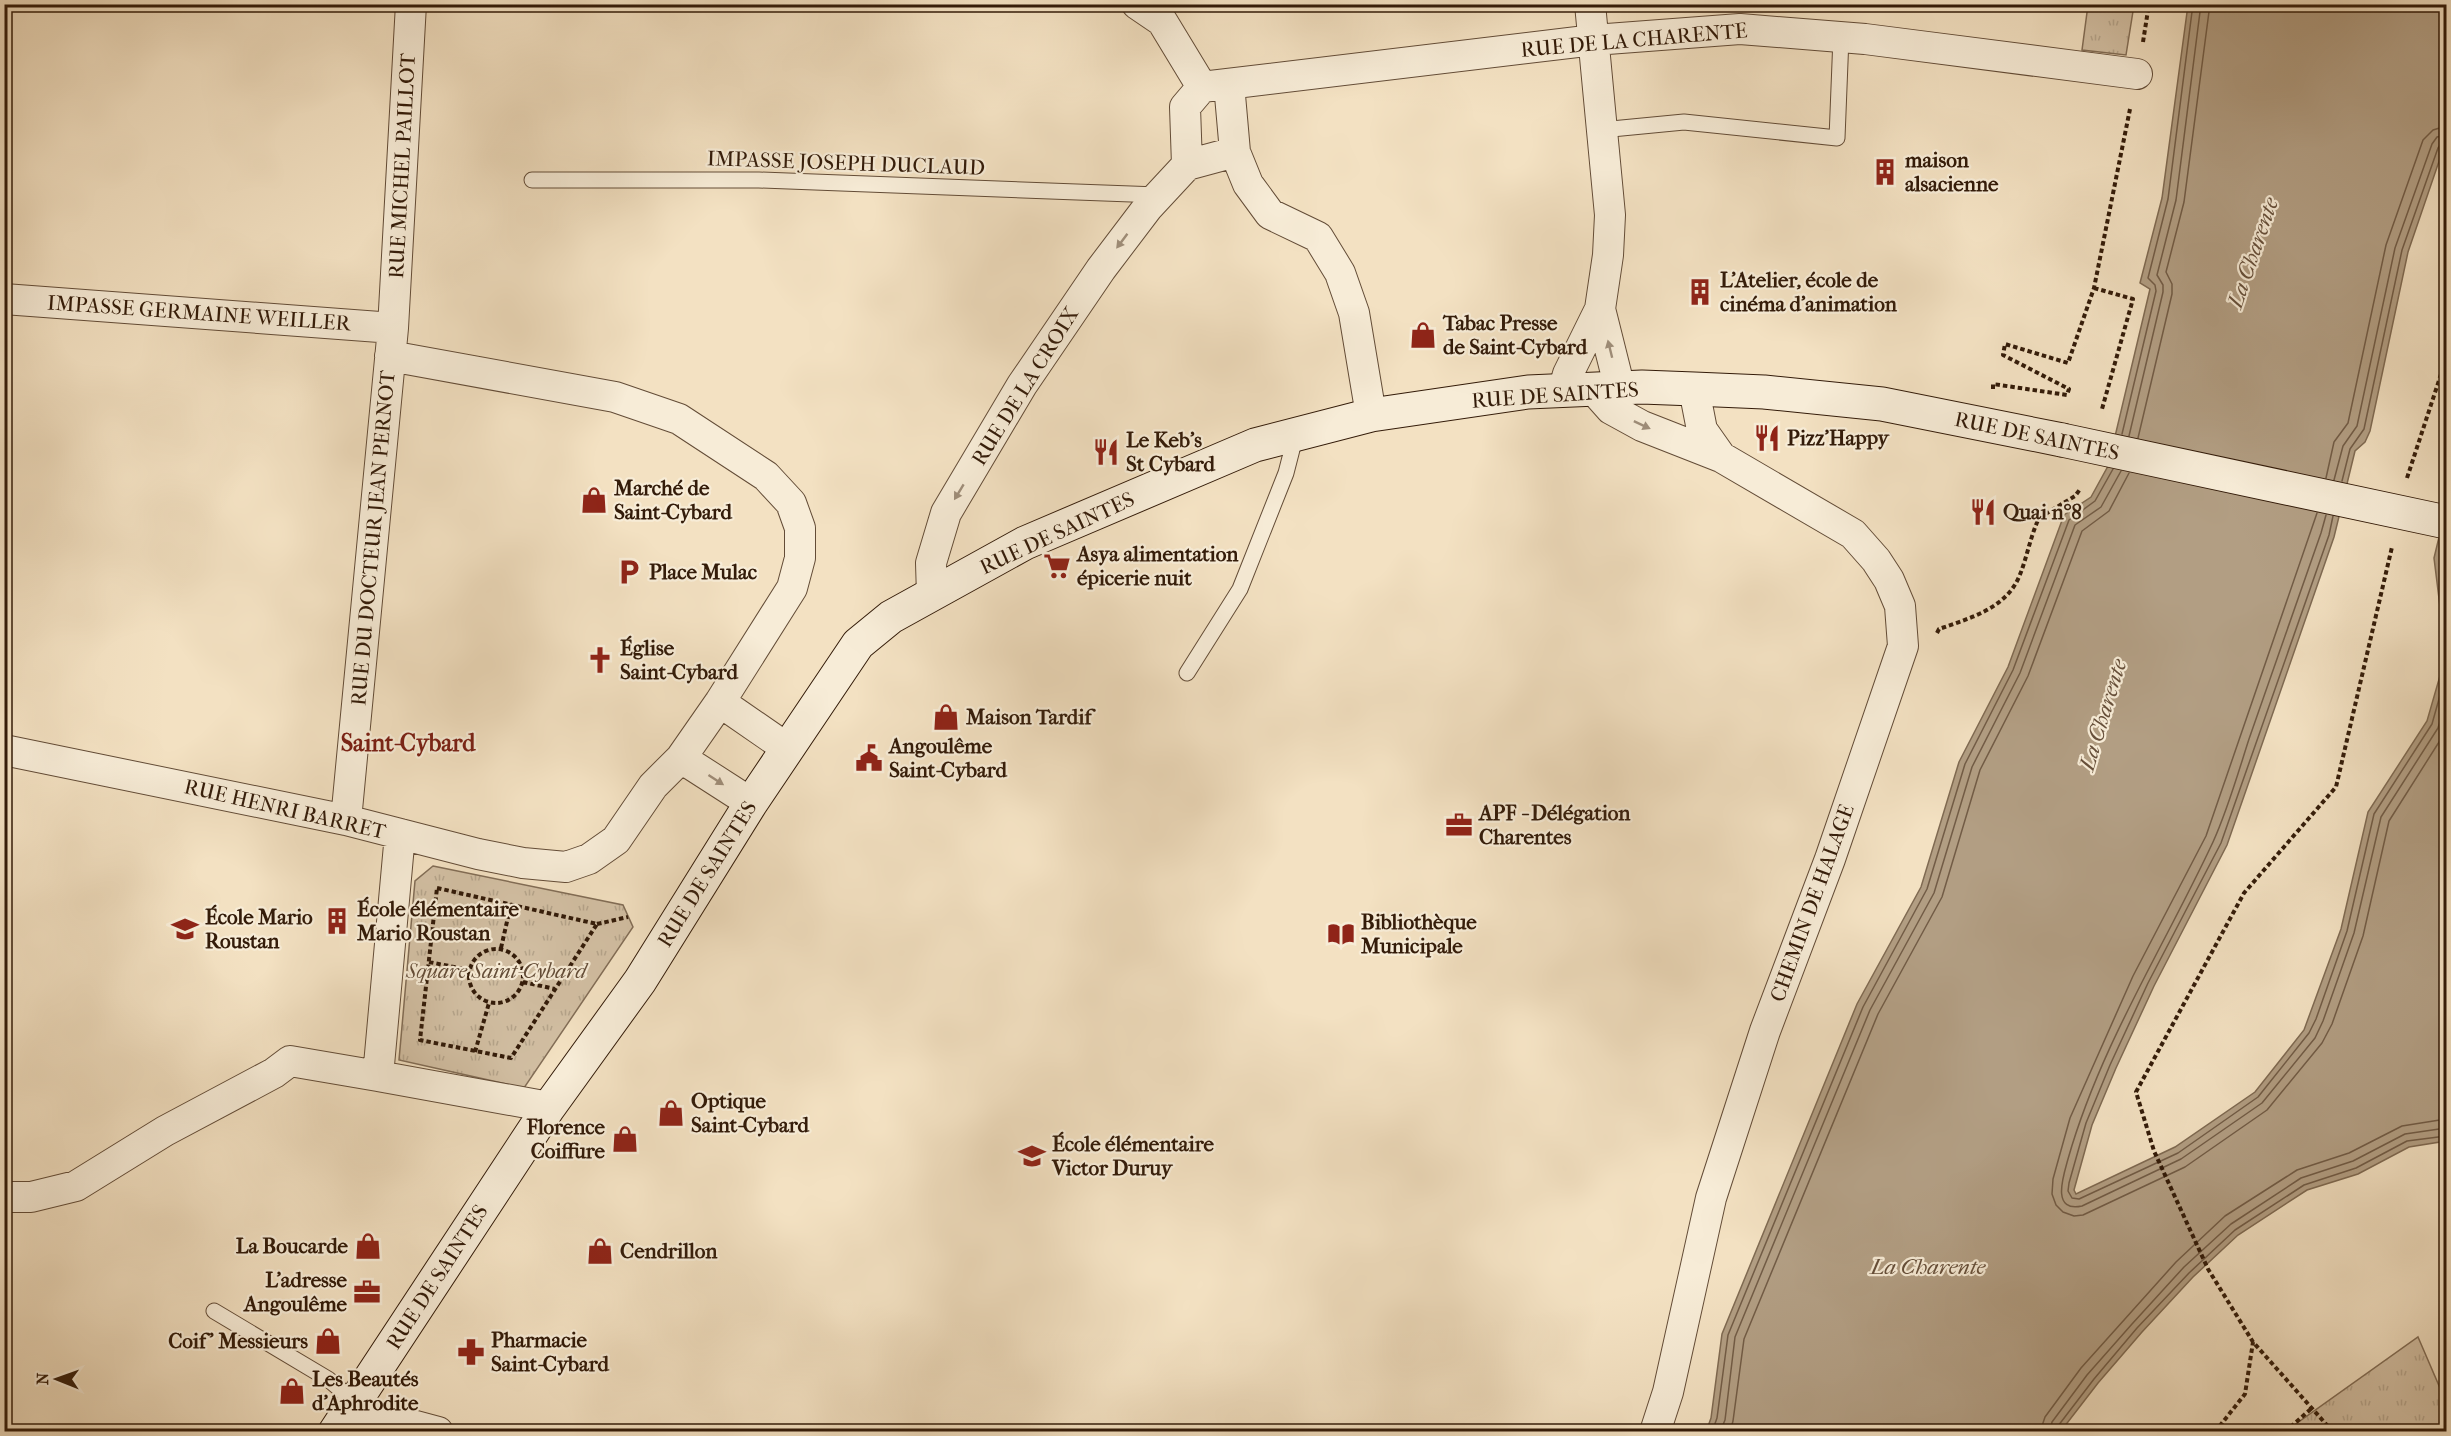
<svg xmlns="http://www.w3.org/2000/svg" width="2451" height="1436" viewBox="0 0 2451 1436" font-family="'IM FELL French Canon',serif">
	<defs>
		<pattern id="grass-tufts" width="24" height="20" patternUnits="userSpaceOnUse" patternTransform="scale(1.5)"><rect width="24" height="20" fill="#d2bfa3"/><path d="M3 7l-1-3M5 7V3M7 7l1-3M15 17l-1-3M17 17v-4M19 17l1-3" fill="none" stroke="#b5a48b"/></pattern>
	</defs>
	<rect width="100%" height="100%" fill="#f3e1c2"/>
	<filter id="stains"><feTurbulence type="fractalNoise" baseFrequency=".00333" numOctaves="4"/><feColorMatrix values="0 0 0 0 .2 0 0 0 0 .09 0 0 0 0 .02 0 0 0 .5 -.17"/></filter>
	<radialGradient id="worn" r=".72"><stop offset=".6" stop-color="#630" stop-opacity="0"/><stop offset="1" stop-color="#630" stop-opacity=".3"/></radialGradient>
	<path fill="url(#grass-tufts)" stroke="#826d56" stroke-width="1.5" d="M2088,5H2134L2126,55L2082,50Z
		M433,866L623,905L633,927L524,1088L399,1060L415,881Z
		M2418,1337L2446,1402V1431H2286Z"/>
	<path fill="#b29e83" stroke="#7f6a52" stroke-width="1.5" d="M2188,5H2446V141L2408,252L2370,431L2365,442L2355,451L2334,537L2227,845L2154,986L2116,1068L2092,1125L2074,1190L2076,1194L2175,1147L2255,1092L2304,1030L2341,929L2368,812L2427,721L2446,655L2434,558L2446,508V1141L2409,1147L2358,1174L2307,1190L2238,1235L2193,1277L2142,1332L2098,1383L2061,1431L1706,1432L1711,1418L1722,1334L1857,1004L1921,887L1959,762L2008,667L2064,515L2091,497L2108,466L2150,289L2140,283L2162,198Z"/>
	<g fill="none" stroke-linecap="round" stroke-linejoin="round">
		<path stroke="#725c46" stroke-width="1.5" d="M2122,434L2156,291L2155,285L2148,278L2168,199L2193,4
			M2129,436L2163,292V285L2157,275L2176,200L2201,4
			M2138,438L2172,294V284L2166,272L2184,202L2210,4
			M2326,478L2334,442L2348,423L2386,245L2423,140L2433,130L2446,126
			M2334,480L2343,446L2357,426L2395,248L2432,144L2437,137L2446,135
			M2342,481L2350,449L2364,429L2402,250L2438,148L2441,144L2446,143
			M2317,513L2206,836L2133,976L2070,1118L2053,1179L2052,1194L2056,1205L2063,1212L2074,1216L2083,1215L2185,1167L2267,1110L2322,1043L2332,1024L2363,936L2389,821L2446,731
			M2326,515L2321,533C2297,602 2273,670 2249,739C2238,773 2228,809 2213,842C2164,947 2100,1046 2068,1159C2064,1174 2050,1213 2082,1206L2181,1159L2262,1103L2315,1038L2323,1021L2354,933L2381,817L2438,728L2446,701
			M2333,516L2329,535L2221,843L2148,983L2110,1065L2086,1123L2069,1183L2068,1191L2072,1198L2079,1199L2178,1153L2258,1097L2309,1033L2316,1019L2347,931L2374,814L2432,724L2446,674
			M2445,540L2441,559L2446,609
			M1712,1432L1717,1418L1728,1335L1863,1007L1927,889L1965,764L2013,670L2069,520L2095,501L2113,469
			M1720,1432L1725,1420L1735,1337L1870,1010L1934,893L1972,767L2020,673L2075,525L2101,507L2121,471
			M1730,1432L1733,1421L1744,1339L1878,1014L1942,897L1980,770L2028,676L2082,531L2109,511L2129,473
			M2040,1432L2045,1417L2081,1368L2176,1262L2225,1216L2297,1170L2349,1153L2402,1126L2446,1119
			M2050,1432L2052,1422L2087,1375L2132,1324L2184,1267L2231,1224L2301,1178L2353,1161L2405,1134L2446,1128
			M2057,1432L2058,1426L2094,1379L2137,1328L2189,1273L2235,1230L2304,1185L2356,1168L2407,1141L2446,1136"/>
		<defs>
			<path id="lane" d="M1601,130L1684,122L1837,138L1841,37
				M532,180H759L1158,195
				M1187,673L1240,589L1286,473L1296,434
				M214,1311L328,1379L355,1402"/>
			<path id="street" d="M1137,4L1162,21L1202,87
				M1229,84L1235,152L1248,184L1270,214L1318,237L1340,273L1354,313L1371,415
				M1202,87L1594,40L1740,29L1865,39L2137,74
				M1187,165L1235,152
				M4,299L393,328
				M1600,309L1620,389
				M1694,389L1702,430L1721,457
				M1563,391L1568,374L1600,309L1608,255L1610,215L1590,4
				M1595,391L1611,409L1642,426L1721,457L1853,534L1876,560L1889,580L1900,606L1903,646L1830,859L1765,1031L1711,1198L1668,1392L1655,1432
				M932,595L931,563L946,513L1022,385L1101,269L1148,207L1187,165L1185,107L1202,87
				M720,702L788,749
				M4,750L346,820L478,854L523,863L566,867L589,859L616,840L653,786L681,758L720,702L792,588L800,558V528L791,503L766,476L679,419L615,397L390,356
				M681,758L751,803
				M346,820L393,328L411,4
				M400,834L378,1076L549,1107
				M4,1197H31L76,1186L165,1131L274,1073L290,1061L378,1076
				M355,1402L371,1414L438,1432"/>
			<path id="secondary" d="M335,1432L549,1107L640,981L751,803L858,644L891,617L1025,543L1255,445L1371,415L1528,392L1642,387L1694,389L1764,392L1882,404L2062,440"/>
		</defs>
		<use href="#lane" stroke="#634c37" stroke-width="17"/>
		<use href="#street" stroke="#634c37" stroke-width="32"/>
		<use href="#secondary" stroke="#331b09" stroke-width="35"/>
		<path stroke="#331b09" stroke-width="4" stroke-dasharray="4.5 3" stroke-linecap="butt" d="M2143,42L2149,4
			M2094,288L2133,299L2102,409
			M1993,389V384L2067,395L2069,389L2003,355L2005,344L2068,363L2094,288L2130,109
			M2407,478L2446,359
			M1937,633L1939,629C1970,618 2005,609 2019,577C2027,558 2030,537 2039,518L2075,496L2081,488
			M437,888L597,924L511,1058L420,1040Z
			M597,924L628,917
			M501,948L511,904
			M469 976a27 27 0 1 1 54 0a27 27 0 1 1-54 0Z
			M429,962L469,970
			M523,982L555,989
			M475,1052L489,1003
			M2215,1432L2245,1394L2253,1342
			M2285,1432L2312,1408
			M2333,1432L2253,1342L2208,1269L2154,1151L2136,1092L2244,893L2336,787L2392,547"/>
		<use href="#lane" stroke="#f7ecd7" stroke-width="15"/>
		<use href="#street" stroke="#f7ecd7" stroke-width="30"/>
		<use href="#secondary" stroke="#f7ecd7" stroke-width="33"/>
		<defs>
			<path id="secondary-bridge" d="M2062,440L2446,522"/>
		</defs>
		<use href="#secondary-bridge" stroke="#331b09" stroke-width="35" stroke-linecap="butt"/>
		<use href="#secondary-bridge" stroke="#f7ecd7" stroke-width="33"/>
	</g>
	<defs><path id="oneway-solid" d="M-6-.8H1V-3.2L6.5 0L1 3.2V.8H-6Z" transform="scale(1.5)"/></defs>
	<g fill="#9f8e7a">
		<use href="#oneway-solid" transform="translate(1122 241) rotate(127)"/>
		<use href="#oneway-solid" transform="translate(1610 349) rotate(-104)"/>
		<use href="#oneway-solid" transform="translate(1642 425) rotate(25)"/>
		<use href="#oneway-solid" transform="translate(959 492) rotate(121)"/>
		<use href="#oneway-solid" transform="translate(716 780) rotate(33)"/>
	</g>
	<defs>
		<symbol id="building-bare" viewBox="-9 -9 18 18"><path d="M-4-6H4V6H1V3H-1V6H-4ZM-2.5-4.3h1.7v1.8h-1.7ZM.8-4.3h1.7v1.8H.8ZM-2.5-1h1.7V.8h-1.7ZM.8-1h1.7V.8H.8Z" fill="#8f2418" stroke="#f7ecd7" stroke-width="2.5" paint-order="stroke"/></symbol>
		<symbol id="shop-bare" viewBox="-9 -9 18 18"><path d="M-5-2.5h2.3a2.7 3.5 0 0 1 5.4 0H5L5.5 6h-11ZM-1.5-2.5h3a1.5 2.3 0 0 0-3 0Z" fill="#8f2418" stroke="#f7ecd7" stroke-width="2.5" paint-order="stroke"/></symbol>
		<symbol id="restaurant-bare" viewBox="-9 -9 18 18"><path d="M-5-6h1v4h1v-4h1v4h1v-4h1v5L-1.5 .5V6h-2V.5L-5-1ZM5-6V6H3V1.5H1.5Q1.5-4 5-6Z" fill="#8f2418" stroke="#f7ecd7" stroke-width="2.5" paint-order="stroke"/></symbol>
		<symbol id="supermarket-bare" viewBox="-9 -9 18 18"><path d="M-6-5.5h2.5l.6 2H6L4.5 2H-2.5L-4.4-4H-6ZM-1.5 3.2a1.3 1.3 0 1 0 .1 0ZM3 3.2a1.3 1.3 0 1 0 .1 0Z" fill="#8f2418" stroke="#f7ecd7" stroke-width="2.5" paint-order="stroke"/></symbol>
		<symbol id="parking-bare" viewBox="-9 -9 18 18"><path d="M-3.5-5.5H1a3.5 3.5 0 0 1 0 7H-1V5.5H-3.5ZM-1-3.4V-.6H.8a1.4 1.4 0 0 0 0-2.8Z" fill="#8f2418" stroke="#f7ecd7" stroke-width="2.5" paint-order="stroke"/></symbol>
		<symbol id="church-bare" viewBox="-9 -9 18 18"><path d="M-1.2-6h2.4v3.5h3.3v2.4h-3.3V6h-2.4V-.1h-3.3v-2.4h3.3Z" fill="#8f2418" stroke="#f7ecd7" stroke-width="2.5" paint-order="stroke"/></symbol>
		<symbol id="civic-bare" viewBox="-9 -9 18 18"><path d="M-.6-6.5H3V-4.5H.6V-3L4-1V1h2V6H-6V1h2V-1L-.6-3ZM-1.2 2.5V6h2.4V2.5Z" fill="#8f2418" stroke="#f7ecd7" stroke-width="2.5" paint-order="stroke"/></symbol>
		<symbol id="office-bare" viewBox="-9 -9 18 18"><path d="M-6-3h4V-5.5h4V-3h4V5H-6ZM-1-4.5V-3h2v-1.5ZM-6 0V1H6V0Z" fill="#8f2418" stroke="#f7ecd7" stroke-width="2.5" paint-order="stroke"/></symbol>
		<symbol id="school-bare" viewBox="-9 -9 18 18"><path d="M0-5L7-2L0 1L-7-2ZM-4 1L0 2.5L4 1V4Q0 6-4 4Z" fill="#8f2418" stroke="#f7ecd7" stroke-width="2.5" paint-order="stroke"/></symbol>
		<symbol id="library-bare" viewBox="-9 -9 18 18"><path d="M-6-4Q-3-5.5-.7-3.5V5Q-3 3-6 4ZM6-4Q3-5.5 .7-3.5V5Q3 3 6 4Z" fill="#8f2418" stroke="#f7ecd7" stroke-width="2.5" paint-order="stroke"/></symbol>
		<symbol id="pharmacy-bare" viewBox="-9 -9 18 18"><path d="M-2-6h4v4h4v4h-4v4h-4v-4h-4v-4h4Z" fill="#8f2418" stroke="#f7ecd7" stroke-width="2.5" paint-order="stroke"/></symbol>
	</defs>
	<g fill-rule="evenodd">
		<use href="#building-bare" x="1866" y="153" width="38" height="38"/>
		<use href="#building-bare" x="1681" y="273" width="38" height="38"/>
		<use href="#shop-bare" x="1404" y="316" width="38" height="38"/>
		<use href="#restaurant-bare" x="1748" y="419" width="38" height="38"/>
		<use href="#restaurant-bare" x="1087" y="433" width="38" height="38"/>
		<use href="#shop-bare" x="575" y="481" width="38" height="38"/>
		<use href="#restaurant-bare" x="1964" y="493" width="38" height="38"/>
		<use href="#supermarket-bare" x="1038" y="547" width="38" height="38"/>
		<use href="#parking-bare" x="610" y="553" width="38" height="38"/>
		<use href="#church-bare" x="581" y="641" width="38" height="38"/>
		<use href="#shop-bare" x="927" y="698" width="38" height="38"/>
		<use href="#civic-bare" x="850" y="739" width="38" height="38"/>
		<use href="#office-bare" x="1440" y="806" width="38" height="38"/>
		<use href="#building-bare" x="318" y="902" width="38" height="38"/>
		<use href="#school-bare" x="166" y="910" width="38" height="38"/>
		<use href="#library-bare" x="1322" y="915" width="38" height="38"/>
		<use href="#shop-bare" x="652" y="1094" width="38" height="38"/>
		<use href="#shop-bare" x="606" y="1120" width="38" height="38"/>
		<use href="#school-bare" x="1013" y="1137" width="38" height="38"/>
		<use href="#shop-bare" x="349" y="1227" width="38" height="38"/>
		<use href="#shop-bare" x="581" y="1232" width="38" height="38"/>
		<use href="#office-bare" x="348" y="1273" width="38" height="38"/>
		<use href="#shop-bare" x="309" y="1322" width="38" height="38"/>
		<use href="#pharmacy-bare" x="452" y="1333" width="38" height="38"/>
		<use href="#shop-bare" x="273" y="1372" width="38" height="38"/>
	</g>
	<g text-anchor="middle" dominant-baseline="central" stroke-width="4.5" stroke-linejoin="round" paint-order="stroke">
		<g font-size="21" fill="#331b09" stroke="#f7ecd7">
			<text transform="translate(1634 40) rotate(-5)">RUE DE LA CHARENTE</text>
			<text transform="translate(846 163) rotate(2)">IMPASSE JOSEPH DUCLAUD</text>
			<text transform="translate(402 166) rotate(-87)">RUE MICHEL PAILLOT</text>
			<text transform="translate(199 313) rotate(4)">IMPASSE GERMAINE WEILLER</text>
			<text transform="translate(1025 386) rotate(-58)">RUE DE LA CROIX</text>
			<text transform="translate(1555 395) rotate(-4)">RUE DE SAINTES</text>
			<text transform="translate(2037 436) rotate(12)">RUE DE SAINTES</text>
			<text transform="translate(1057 533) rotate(-25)">RUE DE SAINTES</text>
			<text transform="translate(373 538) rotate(-85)">RUE DU DOCTEUR JEAN PERNOT</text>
			<text transform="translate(285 809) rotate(13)">RUE HENRI BARRET</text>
			<text transform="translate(707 874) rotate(-58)">RUE DE SAINTES</text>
			<text transform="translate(1812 903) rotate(-70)">CHEMIN DE HALAGE</text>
			<text transform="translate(437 1277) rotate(-57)">RUE DE SAINTES</text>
		</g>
		<g font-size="21" font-weight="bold" fill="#331b09" stroke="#f7ecd7" text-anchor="start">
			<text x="1905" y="160">maison<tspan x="1905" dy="24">alsacienne</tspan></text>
			<text x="1720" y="280">L'Atelier, école de<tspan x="1720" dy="24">cinéma d'animation</tspan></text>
			<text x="1443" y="323">Tabac Presse<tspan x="1443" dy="24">de Saint-Cybard</tspan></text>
			<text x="1787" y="438">Pizz'Happy</text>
			<text x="1126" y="440">Le Keb's<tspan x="1126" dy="24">St Cybard</tspan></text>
			<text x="614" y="488">Marché de<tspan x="614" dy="24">Saint-Cybard</tspan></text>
			<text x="2003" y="512">Quai n°8</text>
			<text x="1077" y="554">Asya alimentation<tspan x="1077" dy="24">épicerie nuit</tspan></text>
			<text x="649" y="572">Place Mulac</text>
			<text x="620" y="648">Église<tspan x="620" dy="24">Saint-Cybard</tspan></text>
			<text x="966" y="717">Maison Tardif</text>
			<text x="889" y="746">Angoulême<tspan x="889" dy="24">Saint-Cybard</tspan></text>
			<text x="1479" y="813">APF - Délégation<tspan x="1479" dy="24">Charentes</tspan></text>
			<text x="357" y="909">École élémentaire<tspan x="357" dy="24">Mario Roustan</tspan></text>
			<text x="205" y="917">École Mario<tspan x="205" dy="24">Roustan</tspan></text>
			<text x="1361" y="922">Bibliothèque<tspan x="1361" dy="24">Municipale</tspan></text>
			<text x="691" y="1101">Optique<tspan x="691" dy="24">Saint-Cybard</tspan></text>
			<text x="605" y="1127" text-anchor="end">Florence<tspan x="605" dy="24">Coiffure</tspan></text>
			<text x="1052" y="1144">École élémentaire<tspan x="1052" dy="24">Victor Duruy</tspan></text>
			<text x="348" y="1246" text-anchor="end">La Boucarde</text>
			<text x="620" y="1251">Cendrillon</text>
			<text x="347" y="1280" text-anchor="end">L'adresse<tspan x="347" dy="24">Angoulême</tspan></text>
			<text x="491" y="1340">Pharmacie<tspan x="491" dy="24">Saint-Cybard</tspan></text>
			<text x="308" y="1341" text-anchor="end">Coif' Messieurs</text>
			<text x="312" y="1379">Les Beautés<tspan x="312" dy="24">d'Aphrodite</tspan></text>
		</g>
		<g font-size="21" font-style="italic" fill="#634c37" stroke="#f7ecd7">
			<text x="496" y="971">Square Saint-Cybard</text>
		</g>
		<g font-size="22" font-style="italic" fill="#664f3a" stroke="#f7ecd7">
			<text transform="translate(2253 253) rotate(-71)">La Charente</text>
			<text transform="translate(2103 715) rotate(-73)">La Charente</text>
			<text x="1928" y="1267">La Charente</text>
		</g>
		<g font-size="24" font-weight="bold" fill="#7a1f14" stroke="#f7ecd7">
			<text x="408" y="743">Saint-Cybard</text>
		</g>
	</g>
	<rect width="2451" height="1436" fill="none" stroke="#f3e1c2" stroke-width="24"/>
	<rect x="6" y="6" width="2439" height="1424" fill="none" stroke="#331b09" stroke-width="3"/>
	<rect x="12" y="12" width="2427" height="1412" fill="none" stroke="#331b09" stroke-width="1.5"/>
	<g transform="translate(57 1379) rotate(271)" stroke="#f7ecd7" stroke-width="4.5" paint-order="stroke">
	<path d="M0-4.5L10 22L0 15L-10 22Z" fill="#331b09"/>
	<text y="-9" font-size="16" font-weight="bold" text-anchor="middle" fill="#331b09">N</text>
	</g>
	<rect width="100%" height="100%" filter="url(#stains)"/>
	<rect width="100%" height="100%" fill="url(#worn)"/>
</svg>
